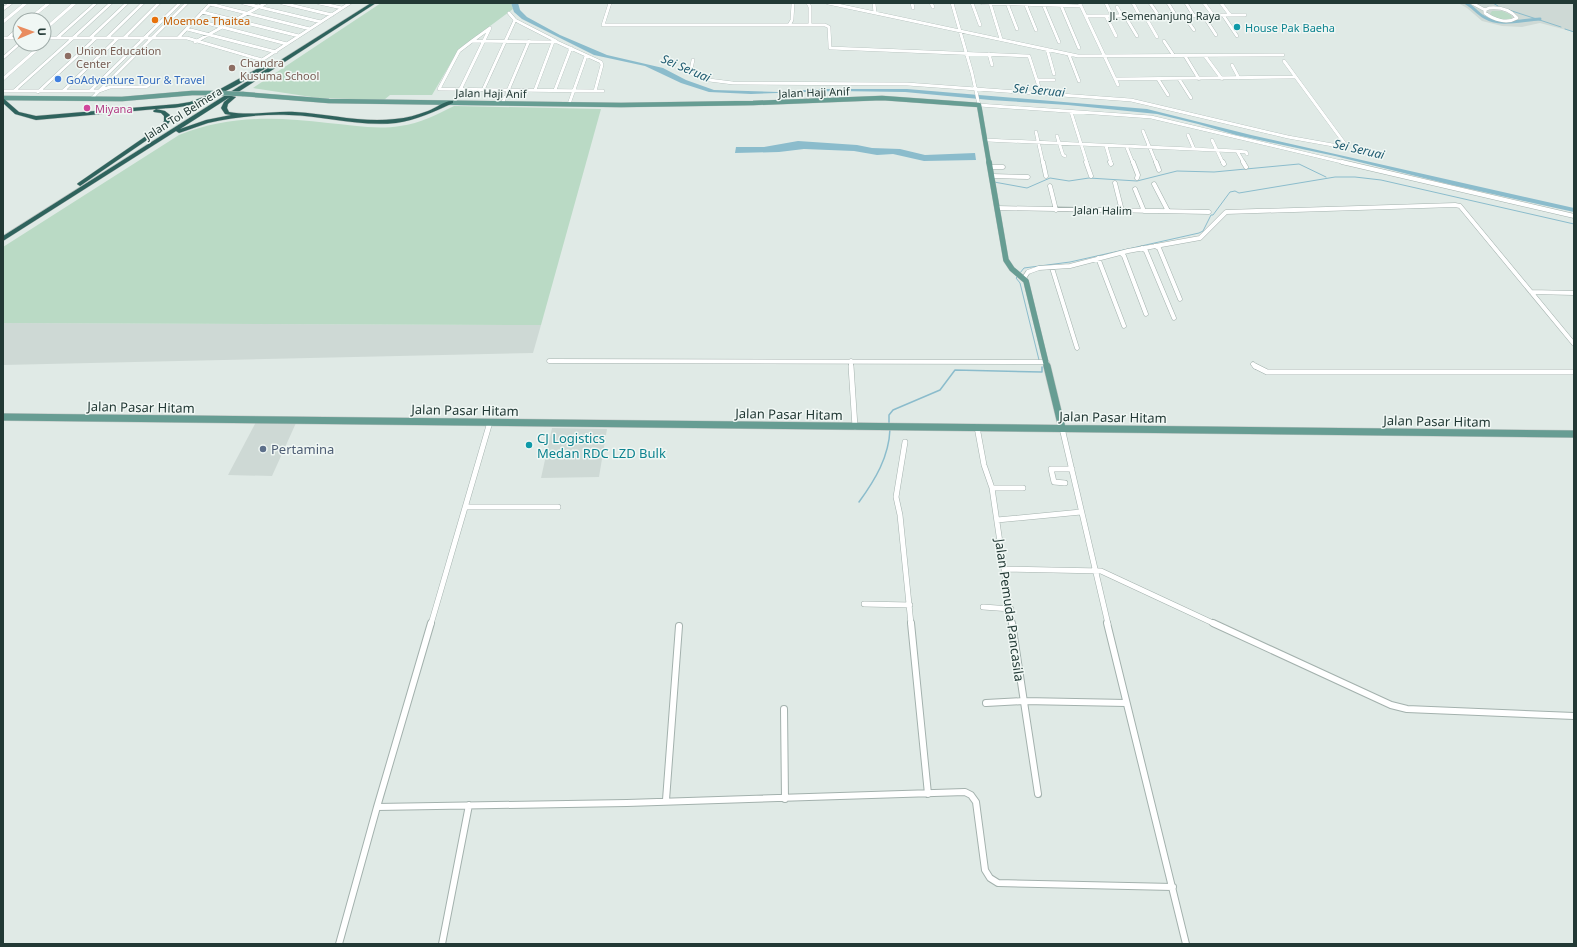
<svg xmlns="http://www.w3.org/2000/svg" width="1577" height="947" viewBox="0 0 1577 947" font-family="'Noto Sans',sans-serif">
	<rect width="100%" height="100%" fill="#e0eae6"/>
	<path fill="#ced9d5" d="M1458,3H1574V32L1540,23L1522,27L1502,26L1482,21L1467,8Z
		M3,323L541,325L533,353L3,365Z
		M256,422L296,423L272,476L228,475Z
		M552,428L607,429L599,477L541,478Z"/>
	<path fill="#badac5" d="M381,3H511L513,9L459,49L432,95H390L384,100L318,98L253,88Z
		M1492,11H1502L1511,15L1512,18C1505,21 1496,19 1490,14Z
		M454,106L601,109L541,325L3,323V247L179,135C229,115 275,117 328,123C352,125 376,130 400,126C421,123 436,115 454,106Z"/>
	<path fill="#8bbccc" d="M511,3H518L520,10L527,17L560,35L607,55L663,68L686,80L714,90L778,92L819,89H907L1147,109L1251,135L1574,208V212L1452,185L1335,156L1236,135L1198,124L1157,114L1068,105L990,100L905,92L836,91L751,94L709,92L681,83L645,66L594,55L522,19L514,12Z
		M798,141L857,145L872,148L900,149L925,155L975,153L976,160L924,161L893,154L877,155L854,151L804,149L779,152L735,153L736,147H764Z"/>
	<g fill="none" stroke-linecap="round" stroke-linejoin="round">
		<path stroke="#8bbccc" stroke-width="1" d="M1493,3L1498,6
			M1509,10L1561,27
			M1565,29L1574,32
			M994,182L1027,188L1050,178L1069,181L1089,178L1137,181L1177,171L1214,172L1299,164L1326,177
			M1020,273L1024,268L1070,262L1199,233L1203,231L1211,215H1213L1230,192L1235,191L1239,193L1335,177H1355L1381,180L1574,224
			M1018,276L1016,278L1020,283L1039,360"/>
		<path stroke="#8bbccc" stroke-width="1.5" d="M889,424V415L893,410L940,390L955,370L1042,372V367
			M859,502C875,480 889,457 890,429"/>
		<path stroke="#8bbccc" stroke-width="3" d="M1466,3C1473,7 1477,13 1484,17C1501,27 1521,20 1540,19"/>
		<defs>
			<path id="minor-far3" d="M243,3L321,22
				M282,3L332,15
				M319,3L342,8
				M610,3L603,25H825L829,27L830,48L1029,56L1041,93
				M808,3L810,7V25
				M828,3L1078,56L1283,55
				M874,3L875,13
				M912,3L913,8
				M931,3L933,7
				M952,3L972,73L979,105L1151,117L1346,163
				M972,3L980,25
				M982,3L1081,6
				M990,3L1001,39
				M1007,3L1017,29
				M1025,3L1036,30
				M1060,3L1079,48
				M1106,3L1112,16
				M1133,3L1140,16
				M1150,3L1159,16
				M1168,3L1176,16
				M1186,3L1194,16
				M1204,3L1213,15
				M1221,3L1230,15
				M1472,3L1485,10
				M210,4L310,29
				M1043,4L1059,42
				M1080,4L1118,85
				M1117,7L1122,16
				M1489,8C1500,7 1510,9 1517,18C1507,24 1494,20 1485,13V10Z
				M3,9L11,3
				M202,12L299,36
				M509,13L515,20L556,41
				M1203,15L1216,35
				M1223,15L1237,36
				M1086,16L1245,15
				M1106,16L1116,36
				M1125,16L1137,36
				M1145,16L1157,37
				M1184,16L1194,30
				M28,20L49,3
				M195,20L287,44
				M3,22L26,3
				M789,25L792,20L793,3
				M187,29L276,52
				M44,30L75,3
				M58,37L96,3
				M74,37L111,3
				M91,37L127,3
				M108,37L143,3
				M3,38H20
				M8,38L20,27
				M44,38H187L262,60L350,3
				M124,38L159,3
				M178,38L211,3
				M472,41L490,28
				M472,41L557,42L601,62L602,65L595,91L439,89L459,51Z
				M1164,41L1174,56
				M195,42L266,3
				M1047,49L1054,74
				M989,54L992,65
				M1069,55L1079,81
				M1185,56L1199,79
				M1205,56L1222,79
				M3,58L20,43
				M1232,65L1239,78
				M686,72L709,80L733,83L907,84L1131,100L1288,137L1344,147L1345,144L1284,61
				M690,74L693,60
				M3,79L43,44
				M1115,79L1294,77
				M1158,79L1168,95
				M1179,79L1191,98
				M1038,80H1054
				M460,90L490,28
				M483,90L515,20
				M535,90L553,42
				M555,90L571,48
				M3,91H99L110,87H146L157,78
				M14,91L73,38
				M63,91L118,38
				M90,91L180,3
				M595,91H603
				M38,92L96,38
				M507,93L529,41
				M91,99L187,3
				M503,102L505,97
				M569,104L586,56
				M1071,112L1087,163
				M1143,131L1156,163
				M1036,132L1043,163
				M1188,135L1194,149
				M1057,136L1063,155L1065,156
				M986,140L1237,151L1244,163
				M1212,140L1223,163
				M1106,146L1111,163
				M1127,148L1133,163
				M1237,151L1246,152L1247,154"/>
			<path id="minor-far2" d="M1043,162L1046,176
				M1086,162L1091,176
				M1110,162L1111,164
				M1133,162L1138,175L1137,178
				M1156,162L1159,170
				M1223,162L1224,164
				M1243,162L1246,167
				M1342,162L1574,216
				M991,167H1003
				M992,176L1028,177
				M1115,183L1122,211
				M1154,184L1168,211
				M1050,186L1056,210
				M1135,189L1144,211
				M997,208L1209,212
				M1155,246L1159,248L1180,299
				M1142,248L1146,251L1174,318
				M1121,253L1124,256L1146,314
				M1098,258L1124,326
				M1052,268L1077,348
				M1024,278L1028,272L1039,268L1070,266L1128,251L1200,238L1226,212L1455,205L1460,206L1574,344
				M1531,292L1574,293
				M549,361L1047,362
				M851,361V367
				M1253,364L1256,367"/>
			<path id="minor-far1" d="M851,366L855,427
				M1255,366L1267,372H1574
				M977,427L984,465L992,488L1012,624
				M1062,428L1108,624
				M905,442L896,497L900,515L911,624
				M1065,483L1054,482L1051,469H1072
				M992,488H1023
				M466,507H558
				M997,520L1081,512
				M1004,569L1101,571L1215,624
				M864,604L910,605
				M983,607L1011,609
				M431,624L490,422"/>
			<path id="minor" d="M431,623L377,807L627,803L965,792L971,795L976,802L985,870L990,878L998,883L1173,887
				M911,623L928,794
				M1012,623L1038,794
				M1107,623L1186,944
				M1213,623L1391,705L1407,709L1574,716
				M986,703L1024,701L1126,703
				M784,709L785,799
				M666,800L679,626
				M339,944L377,807
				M442,944L469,805"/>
			<path id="major-far2" d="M243,94L329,101L621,105L753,103L882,98L979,105L989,163
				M3,98L122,99L192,93H216"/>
			<path id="major-far1" d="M989,162L1006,260L1012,269L1026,281L1047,367"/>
			<path id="major" d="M1047,366L1062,428
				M3,417L1574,434"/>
			<path id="highway" d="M371,3H376L232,96L236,97L228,104L227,108L229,112C250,116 273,111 295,112C329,114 362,123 395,119C407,118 417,115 428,111C436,108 445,100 453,101V103C434,112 416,120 396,123C360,127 325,116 289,115C262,114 234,117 208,123C198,126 189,130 179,133L176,131L3,241V236ZM230,97L224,102L221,108L225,114L231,115L206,120L180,129Z
				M266,64L268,65V67C243,81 220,97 193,104C181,108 169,108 156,109L165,111L170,115V121L166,127L80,186L77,184L78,183L162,125L164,121V116L161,113L154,112L153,111L156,109L36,120L15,114L3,103V98L19,112L36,116L178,104L190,102L211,94Z"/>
		</defs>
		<use href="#minor-far3" stroke="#a3b1ad" stroke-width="3.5"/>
		<use href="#minor-far2" stroke="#a3b1ad" stroke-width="5"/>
		<use href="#minor-far1" stroke="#a3b1ad" stroke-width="6"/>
		<use href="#minor" stroke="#a3b1ad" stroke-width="8"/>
		<use href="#major-far2" stroke="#bdc4c2" stroke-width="5"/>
		<use href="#major-far1" stroke="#bdc4c2" stroke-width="6"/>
		<use href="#major" stroke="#bdc4c2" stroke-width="8"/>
		<use href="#highway" stroke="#bdc4c2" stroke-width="1"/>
		<use href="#minor-far3" stroke="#fff" stroke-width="3"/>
		<use href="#minor-far2" stroke="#fff" stroke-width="4"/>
		<use href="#minor-far1" stroke="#fff" stroke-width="5"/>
		<use href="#minor" stroke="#fff" stroke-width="6"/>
		<use href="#major-far2" stroke="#679d93" stroke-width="4.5"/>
		<use href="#major-far1" stroke="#679d93" stroke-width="5.5"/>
		<use href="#major" stroke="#679d93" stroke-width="7"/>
		<use href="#highway" fill="#2f635d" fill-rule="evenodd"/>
		<defs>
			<path id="major-bridge" d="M216,93L243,94"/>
		</defs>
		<use href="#major-bridge" stroke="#bdc4c2" stroke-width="5" stroke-linecap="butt"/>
		<use href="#major-bridge" stroke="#679d93" stroke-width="4.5"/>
	</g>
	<circle fill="#e8710a" stroke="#f0f7f4" stroke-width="1.5" cx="155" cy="20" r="4"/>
	<g fill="#0f9aa8" stroke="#f0f7f4" stroke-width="1.5">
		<circle cx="1237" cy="27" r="4"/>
		<circle cx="529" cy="445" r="4"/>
	</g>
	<g fill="#8d6e63" stroke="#f0f7f4" stroke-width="1.5">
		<circle cx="68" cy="56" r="4"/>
		<circle cx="232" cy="68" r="4"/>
	</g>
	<circle fill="#3f7fe0" stroke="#f0f7f4" stroke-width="1.5" cx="58" cy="79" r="4"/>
	<circle fill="#d1479c" stroke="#f0f7f4" stroke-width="1.5" cx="87" cy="108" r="4"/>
	<circle fill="#5c6f8a" stroke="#f0f7f4" stroke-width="1.5" cx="263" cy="449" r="4"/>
	<g text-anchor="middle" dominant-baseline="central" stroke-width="3" stroke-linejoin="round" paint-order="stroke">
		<g font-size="11" fill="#223935" stroke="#f0f7f4">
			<text x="1165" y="15">Jl. Semenanjung Raya</text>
			<text transform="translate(814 92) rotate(-2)">Jalan Haji Anif</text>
			<text transform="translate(491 93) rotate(1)">Jalan Haji Anif</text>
			<text transform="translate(183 113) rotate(-32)">Jalan Tol Belmera</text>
			<text transform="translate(1103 210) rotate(1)">Jalan Halim</text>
		</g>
		<g font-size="11" fill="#c56008" stroke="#f0f7f4" text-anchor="start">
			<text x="163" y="20">Moemoe Thaitea</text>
		</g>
		<g font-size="11" fill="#0d838f" stroke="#f0f7f4" text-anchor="start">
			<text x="1245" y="27">House Pak Baeha</text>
		</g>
		<g font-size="11" fill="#785e54" stroke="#f0f7f4" text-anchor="start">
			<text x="76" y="50">Union Education<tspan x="76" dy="13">Center</tspan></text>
			<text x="240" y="62">Chandra<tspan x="240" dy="13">Kusuma School</tspan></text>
		</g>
		<g font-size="11" fill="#366cbe" stroke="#f0f7f4" text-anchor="start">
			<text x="66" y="79">GoAdventure Tour &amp; Travel</text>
		</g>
		<g font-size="11" fill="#b23c85" stroke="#f0f7f4" text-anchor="start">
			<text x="95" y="108">Miyana</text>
		</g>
		<g font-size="12" font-style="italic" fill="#205c71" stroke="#f0f7f4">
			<text transform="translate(686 68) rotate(23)">Sei Seruai</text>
			<text transform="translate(1039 90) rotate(5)">Sei Seruai</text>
			<text transform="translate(1359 149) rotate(13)">Sei Seruai</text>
		</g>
		<g font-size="13" fill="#223935" stroke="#f0f7f4">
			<text transform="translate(141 407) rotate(1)">Jalan Pasar Hitam</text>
			<text transform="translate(465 410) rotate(1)">Jalan Pasar Hitam</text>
			<text transform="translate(789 414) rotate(1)">Jalan Pasar Hitam</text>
			<text transform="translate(1113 417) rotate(1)">Jalan Pasar Hitam</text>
			<text transform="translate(1437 421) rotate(1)">Jalan Pasar Hitam</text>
			<text transform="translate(1010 610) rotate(82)">Jalan Pemuda Pancasila</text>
		</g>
		<g font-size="13" fill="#0d838f" stroke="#f0f7f4" text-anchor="start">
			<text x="537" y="438">CJ Logistics<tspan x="537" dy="15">Medan RDC LZD Bulk</tspan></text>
		</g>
		<g font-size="13" fill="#4e5e75" stroke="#f0f7f4" text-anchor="start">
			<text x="271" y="449">Pertamina</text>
		</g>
	</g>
	<rect width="1577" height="947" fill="none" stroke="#223935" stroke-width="8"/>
	<g transform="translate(32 32) rotate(88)"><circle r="19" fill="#f0f7f4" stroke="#9eaba8"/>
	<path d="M0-3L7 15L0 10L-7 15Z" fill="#e98c5f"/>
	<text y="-6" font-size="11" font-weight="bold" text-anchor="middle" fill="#223935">U</text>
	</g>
</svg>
